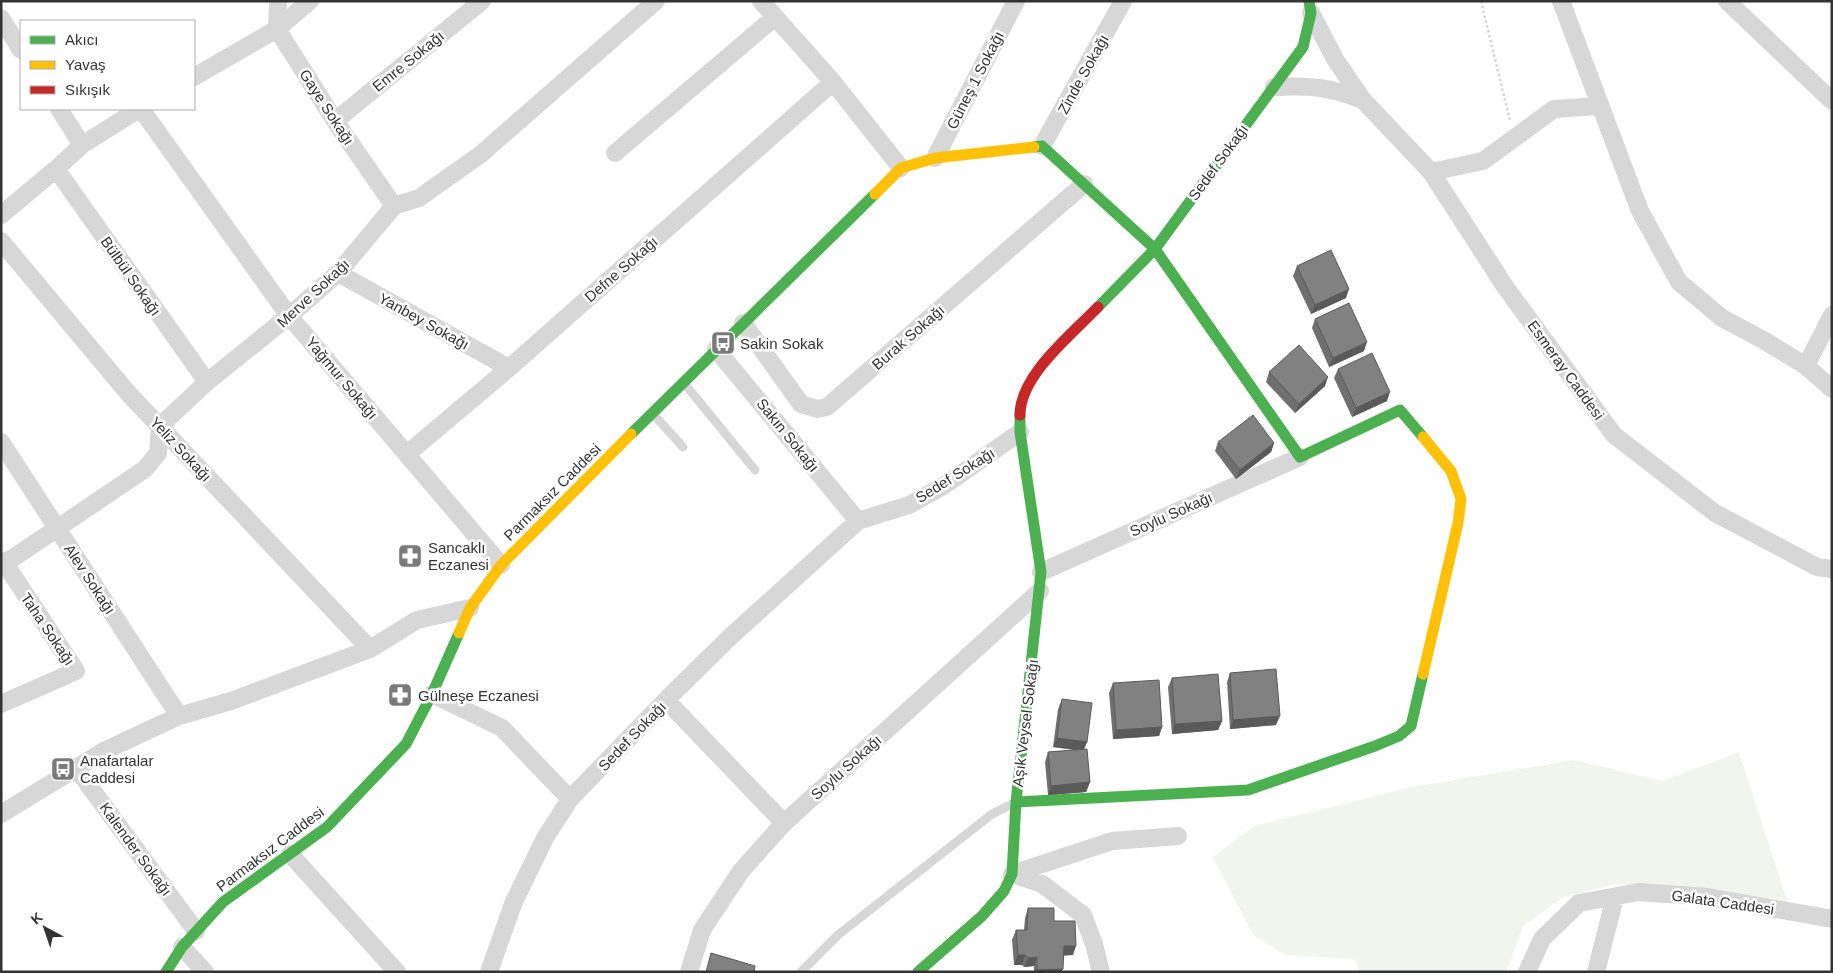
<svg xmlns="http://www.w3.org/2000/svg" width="1833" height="973" viewBox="0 0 1833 973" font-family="Helvetica,sans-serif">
	<rect width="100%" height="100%" fill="#fff"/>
	<path fill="#f1f5ed" d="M1739,752L1788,903L1694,889L1616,884L1564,897L1523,926L1506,972H1360L1354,959L1285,955L1253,935L1213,857L1254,826L1407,788L1574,760L1663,781Z"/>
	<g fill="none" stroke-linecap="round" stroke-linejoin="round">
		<path stroke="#d6d6d6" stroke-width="2.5" stroke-dasharray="2.5 2.5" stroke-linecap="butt" d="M1481,1L1510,121"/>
		<path stroke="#d7d7d7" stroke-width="9" d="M684,383L755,470
			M653,414L683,447
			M801,972L838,935L992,814L1014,803"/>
		<path stroke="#d7d7d7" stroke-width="18" d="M278,1L277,29L335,121L394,206
			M761,1L833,82L901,168
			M1561,1L1640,211L1679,282L1722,318L1765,341L1806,366L1832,389
			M1727,1L1832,101
			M1311,13L1335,59L1363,100L1431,172L1506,288L1614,435L1715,513L1817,567L1832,569
			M1,18L21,50
			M194,77L277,29L310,1
			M1274,87C1310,85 1329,87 1363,100
			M59,109L82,145
			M141,109L289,316L501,565
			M335,121L482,1
			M1042,146L1123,1
			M615,153L775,17
			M935,158L1016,1
			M56,169L207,382
			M1431,172L1483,161L1554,109L1600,106
			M1,215L56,169L82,145L139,109
			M1,241L128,393L370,649
			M338,273L509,368
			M743,323L801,404L817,409L827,407L1084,184
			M716,349L858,521
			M1806,366L1832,315
			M1,442L179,716
			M407,454L509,368L833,82
			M1,563L13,558L145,469L158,453L160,426L207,382L289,316L338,273L394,206L419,198L481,154L656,1
			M1041,572L1300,457
			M432,694L502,728L570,799
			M666,700L784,823
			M1,704L76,671L4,562
			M76,768L196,931
			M1,814L104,751L179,716L231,701L370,649L417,620L470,608
			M290,854L397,972
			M1012,874L1112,841L1178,836
			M1012,874L1042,884L1083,915L1094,944L1101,972
			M182,947L205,972
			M489,972L513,904L545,838L570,799L666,700L729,638L858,521L909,505L945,485L1020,432
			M689,972L702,930L741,871L784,823L1040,591
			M1527,972L1542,939L1579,903L1639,892L1708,897L1832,919
			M1596,972L1615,897"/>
		<path stroke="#4caf50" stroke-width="11" d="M1034,147L1042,146L1155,249L1300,457L1400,410L1423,437
			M1098,307L1155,249L1303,47L1311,13L1309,1
			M631,434L875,194
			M1016,802L1248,790L1375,746L1399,736L1411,726L1423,674
			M166,972L182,947L223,902L327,827L406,744L432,694L459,633
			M918,972L982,916L1004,891L1012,874L1016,802L1041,572L1020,432V415"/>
		<path stroke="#ffc107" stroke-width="11" d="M875,194L901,168L935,158L1034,147
			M1423,437L1451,471L1461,499L1458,523L1423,674
			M459,633L470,608L501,565L631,434"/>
		<path stroke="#c62828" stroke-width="11" d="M1020,415C1020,375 1072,334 1098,307"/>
	</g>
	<path fill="#6f6f6f" d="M1297,266L1346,298L1311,314L1293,276Z
		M1315,319L1364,351L1329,367L1312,328Z
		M1338,369L1387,401L1352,417L1334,378Z
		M1269,372L1325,386L1295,413L1266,382Z
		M1218,442L1274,443L1271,452L1236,479L1215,451Z
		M1230,673L1276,725L1230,729L1227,682Z
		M1172,678L1222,721L1218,730L1172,734L1168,687Z
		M1113,683L1162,727L1159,736L1113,739L1109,693Z
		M1062,699L1087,742L1084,749L1090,782L1086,792L1048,795L1045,762L1048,752L1075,750L1053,747L1058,709Z
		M1028,908L1054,921L1073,955H1063V969L1061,972H1034V966L1024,967L1022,965H1014L1012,940L1016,930H1024L1025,918Z"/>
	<path fill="#5a5a5a" d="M1349,289L1346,298L1311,314L1315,305Z
		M1367,342L1364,351L1329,367L1333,358Z
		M1328,377L1325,386L1295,413L1299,404Z
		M1390,392L1387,401L1352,417L1356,408Z
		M1274,443L1271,452L1236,479L1240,470Z
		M1280,716L1276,725L1230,729L1233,720Z
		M1222,721L1218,730L1172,734L1175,724Z
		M1162,727L1159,736L1113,739L1116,730Z
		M1057,738L1087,742L1083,751L1053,747Z
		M1090,782L1086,792L1048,795L1051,786Z
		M1064,946H1076L1073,955L1060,956Z
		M1018,955H1025L1022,965H1014Z
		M1037,957L1034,966L1024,967L1028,958Z
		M1063,969L1061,972H1036L1037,970Z"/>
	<path fill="#818181" stroke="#5a5a5a" d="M1331,250L1349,289L1315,305L1297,266Z
		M1349,303L1367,342L1333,358L1315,319Z
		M1299,345L1328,377L1299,404L1269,372Z
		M1372,353L1390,392L1356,408L1338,369Z
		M1253,415L1274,443L1240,470L1218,442Z
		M1276,669L1280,716L1233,720L1230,673Z
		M1218,674L1222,721L1175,724L1172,678Z
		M1159,680L1162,727L1116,730L1113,683Z
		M1062,699L1092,703L1087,742L1057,738Z
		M1087,749L1090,782L1051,786L1048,752Z
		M1028,908H1054V921H1075L1076,946H1064L1063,969L1037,970V957L1028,958L1025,955H1018L1016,930H1027Z
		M711,953L755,966L754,972H706Z"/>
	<defs>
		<symbol id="bus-square" viewBox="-11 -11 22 22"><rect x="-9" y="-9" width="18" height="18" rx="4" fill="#7a7a7a" stroke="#fff"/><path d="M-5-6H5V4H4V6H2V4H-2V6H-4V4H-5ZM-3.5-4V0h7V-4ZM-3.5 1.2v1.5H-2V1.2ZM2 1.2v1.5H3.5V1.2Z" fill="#fff"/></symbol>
		<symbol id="pharmacy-square" viewBox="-11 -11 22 22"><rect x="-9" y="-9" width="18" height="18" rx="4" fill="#7a7a7a" stroke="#fff"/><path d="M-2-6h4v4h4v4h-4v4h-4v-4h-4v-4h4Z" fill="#fff"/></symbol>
	</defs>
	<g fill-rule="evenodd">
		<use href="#bus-square" x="709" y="329" width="28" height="28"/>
		<use href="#pharmacy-square" x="396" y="542" width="28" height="28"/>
		<use href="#pharmacy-square" x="386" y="681" width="28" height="28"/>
		<use href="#bus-square" x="49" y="755" width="28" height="28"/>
	</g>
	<g text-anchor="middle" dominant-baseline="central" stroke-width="5" stroke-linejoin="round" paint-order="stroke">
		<g font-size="15" fill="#333" stroke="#fff">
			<text transform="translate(408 61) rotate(-39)">Emre Sokağı</text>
			<text transform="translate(1083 74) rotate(-61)">Zinde Sokağı</text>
			<text transform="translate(975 80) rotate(-63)">Güneş 1 Sokağı</text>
			<text transform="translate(327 107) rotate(57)">Gaye Sokağı</text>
			<text transform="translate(1218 162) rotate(-54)">Sedef Sokağı</text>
			<text transform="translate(621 269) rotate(-41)">Defne Sokağı</text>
			<text transform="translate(131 276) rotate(55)">Bülbül Sokağı</text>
			<text transform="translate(313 293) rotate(-43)">Merve Sokağı</text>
			<text transform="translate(424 321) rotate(29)">Yanbey Sokağı</text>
			<text transform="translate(908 337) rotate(-41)">Burak Sokağı</text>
			<text transform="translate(1566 370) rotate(54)">Esmeray Caddesi</text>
			<text transform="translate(342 378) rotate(50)">Yağmur Sokağı</text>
			<text transform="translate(788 435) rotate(51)">Sakın Sokağı</text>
			<text transform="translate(181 449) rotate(47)">Yeliz Sokağı</text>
			<text transform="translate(955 475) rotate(-32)">Sedef Sokağı</text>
			<text transform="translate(552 492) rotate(-45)">Parmaksız Caddesi</text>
			<text transform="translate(1171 514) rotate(-24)">Soylu Sokağı</text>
			<text transform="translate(90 579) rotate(57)">Alev Sokağı</text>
			<text transform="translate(48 629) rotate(56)">Taha Sokağı</text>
			<text transform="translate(1025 723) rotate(-83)">Aşık Veysel Sokağı</text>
			<text transform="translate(632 736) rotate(-46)">Sedef Sokağı</text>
			<text transform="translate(846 767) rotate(-42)">Soylu Sokağı</text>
			<text transform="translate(136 849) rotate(54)">Kalender Sokağı</text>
			<text transform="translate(270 849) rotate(-37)">Parmaksız Caddesi</text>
			<text transform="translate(1723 902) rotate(8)">Galata Caddesi</text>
		</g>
		<g font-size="15" fill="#333" stroke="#fff" text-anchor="start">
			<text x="740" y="343">Sakin Sokak</text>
			<text x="428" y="547">Sancaklı<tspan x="428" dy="17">Eczanesi</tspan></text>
			<text x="418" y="695">Gülneşe Eczanesi</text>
			<text x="80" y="760">Anafartalar<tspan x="80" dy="17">Caddesi</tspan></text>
		</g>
	</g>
	<rect width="1833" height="973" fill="none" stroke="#333333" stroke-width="5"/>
	<rect x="20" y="20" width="175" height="90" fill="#ffffff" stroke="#adadad"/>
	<rect x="30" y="36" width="25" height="8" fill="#4caf50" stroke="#adadad"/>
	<text x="65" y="45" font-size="15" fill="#333333">Akıcı</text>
	<rect x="30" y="61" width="25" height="8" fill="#ffc107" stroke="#adadad"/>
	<text x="65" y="70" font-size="15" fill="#333333">Yavaş</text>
	<rect x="30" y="86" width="25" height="8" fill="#c62828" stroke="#adadad"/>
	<text x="65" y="95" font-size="15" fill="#333333">Sıkışık</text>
	<g transform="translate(45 928) rotate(320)" stroke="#ffffff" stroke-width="4" paint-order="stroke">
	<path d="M0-4L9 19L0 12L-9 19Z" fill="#333333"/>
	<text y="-8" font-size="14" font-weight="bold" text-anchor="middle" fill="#333333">K</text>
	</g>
</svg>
